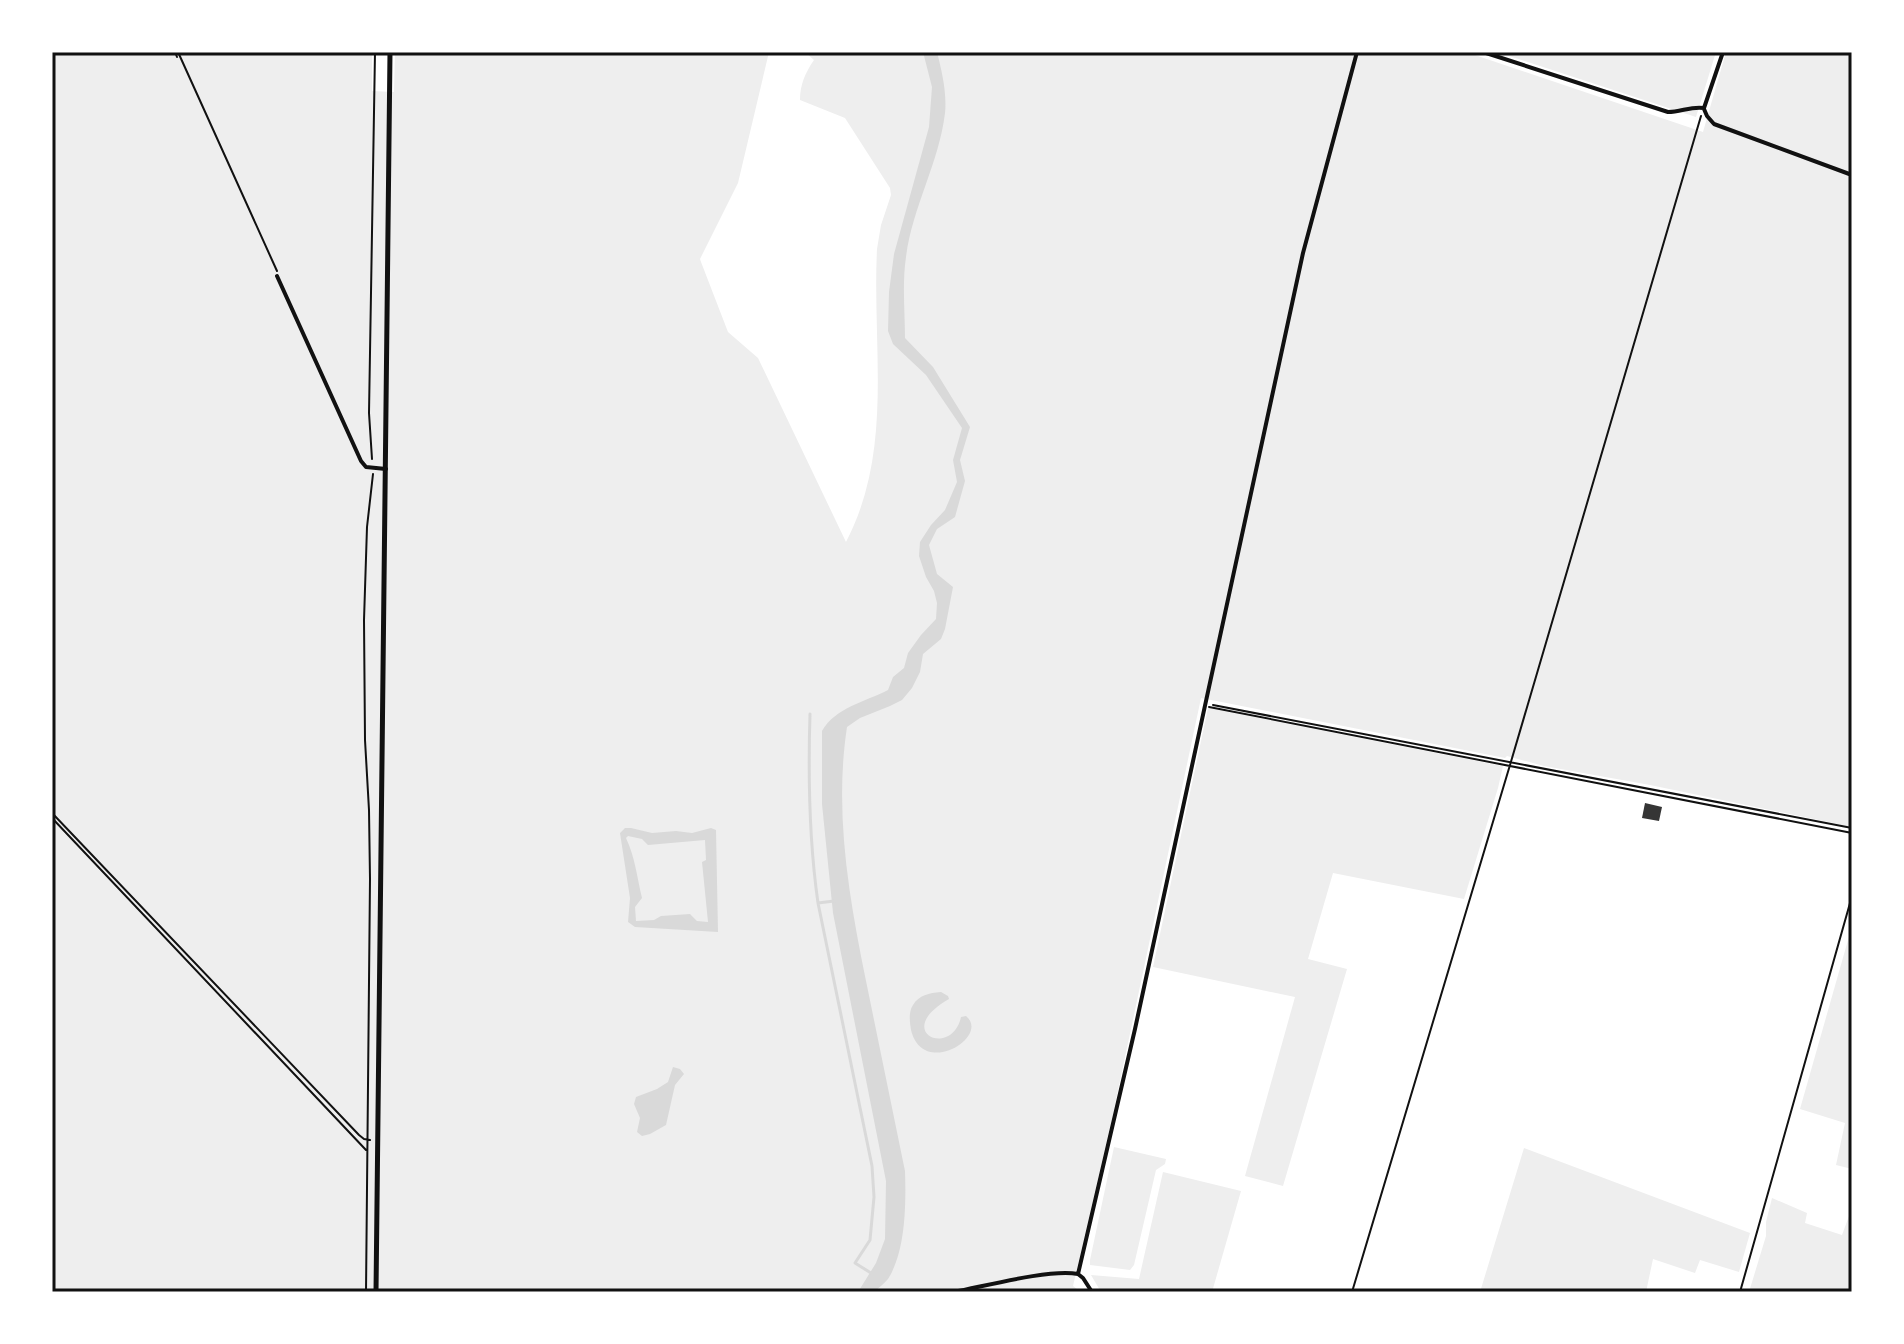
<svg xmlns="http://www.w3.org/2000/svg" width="1904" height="1344" viewBox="0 0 1904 1344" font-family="Manrope,sans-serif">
	<rect width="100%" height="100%" fill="#fff"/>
	<path fill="#eee" d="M52,52H372V91L394,92L395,52H769L738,183L700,259L701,262L728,332L758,358L846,542C894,450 872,348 877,249L881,225L891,195L890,188L845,118L800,100C800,85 805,73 814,60L805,52H1466L1703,132L1726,52H1852V827L1650,785L1544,766L1507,756L1505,758L1201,698L1113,1114L1073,1286L1081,1292H52Z
		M1497,52H1716L1696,117Z
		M1208,708L1503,766L1498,788L1464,899L1333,873L1308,959L1347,969L1283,1186L1245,1176L1295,997L1153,967Z
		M1852,926V1169L1836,1165L1845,1123L1800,1109Z
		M1114,1147L1166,1159L1165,1164L1156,1170L1134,1265L1130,1270L1090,1265V1260Z
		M1524,1148L1750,1233L1739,1272L1700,1260L1695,1273L1653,1259L1646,1292H1480Z
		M1163,1172L1241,1191L1212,1292H1101L1091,1275L1139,1279Z
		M1772,1198L1807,1213L1805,1223L1842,1235L1852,1208V1292H1749L1766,1236V1222Z"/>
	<path fill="#d9d9d9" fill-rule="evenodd" d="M923,52H937C942,72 947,93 945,113C939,163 912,208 906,257C902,284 905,312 905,338L933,367L970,427L960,460L965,481L955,517L937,529L929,545L937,574L953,587L945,629L941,639L923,654L920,672L912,688L902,700L890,706L860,718L847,727C834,812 849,897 866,981C879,1044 892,1108 905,1171C906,1203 906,1251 888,1279C884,1284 878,1288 874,1292H858L876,1263L885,1239L886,1181L833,913L822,804V731C836,707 865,702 888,690L893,677L904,668L908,653L921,635L936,619L937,603L934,591L926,577L919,556L920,542L931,525L945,510L957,482L953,460L962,428L926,375L893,344L888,331L889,292L894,254L929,127L932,87Z
		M625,828H631L652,833L676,831L692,833L711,828L716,830L718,932L635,927L628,922L630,898L620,833ZM628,836L642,839L648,845L705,840L706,860L702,862L708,922L697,921L690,914L661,916L654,920L636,921L635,907L642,898C637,877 635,857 626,838Z
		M941,992L948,996L949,999C891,1032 952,1059 961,1017L966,1016C991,1036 923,1079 911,1030C910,1023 908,1012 913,1005C919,995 929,993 941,992Z
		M673,1067L680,1069L684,1074L675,1085L666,1125L650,1134L642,1136L637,1132L640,1118L634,1104L636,1097L657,1089L668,1082Z"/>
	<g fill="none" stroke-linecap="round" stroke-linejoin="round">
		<path stroke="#d9d9d9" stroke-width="3" d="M810,714C808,777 809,840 818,903L834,901
			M818,903L872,1166L874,1197L870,1240L855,1263L871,1273"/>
	</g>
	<path fill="#353535" d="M1645,803L1662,807L1659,821L1642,818Z"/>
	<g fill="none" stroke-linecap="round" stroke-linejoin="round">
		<path stroke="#111" stroke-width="2" d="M175,52L177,57
			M178,52L277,271
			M372,459L369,413L375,52
			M1213,705L1852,828
			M1209,707L1852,833
			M52,813L359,1135L364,1139L370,1140
			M52,818L366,1150
			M366,1292L370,879L369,810L365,740L364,620L367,527L373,474
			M1352,1292L1510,765L1701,116
			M1740,1292L1852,896"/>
		<path stroke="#111" stroke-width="4" d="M1483,52L1668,112C1681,112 1691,106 1704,108
			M1704,108L1723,52
			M1704,109L1707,116L1714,124L1852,175
			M277,276L361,461L366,467L386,469
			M1078,1274L1135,1029L1303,253L1357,52
			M1078,1274L1083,1278L1092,1292
			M954,1292C986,1286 1048,1269 1078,1274"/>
		<path stroke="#111" stroke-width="5" d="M376,1292L390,52"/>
	</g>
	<rect width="1904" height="1344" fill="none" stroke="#ffffff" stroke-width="108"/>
	<rect x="54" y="54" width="1796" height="1236" fill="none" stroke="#111" stroke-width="3"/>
</svg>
